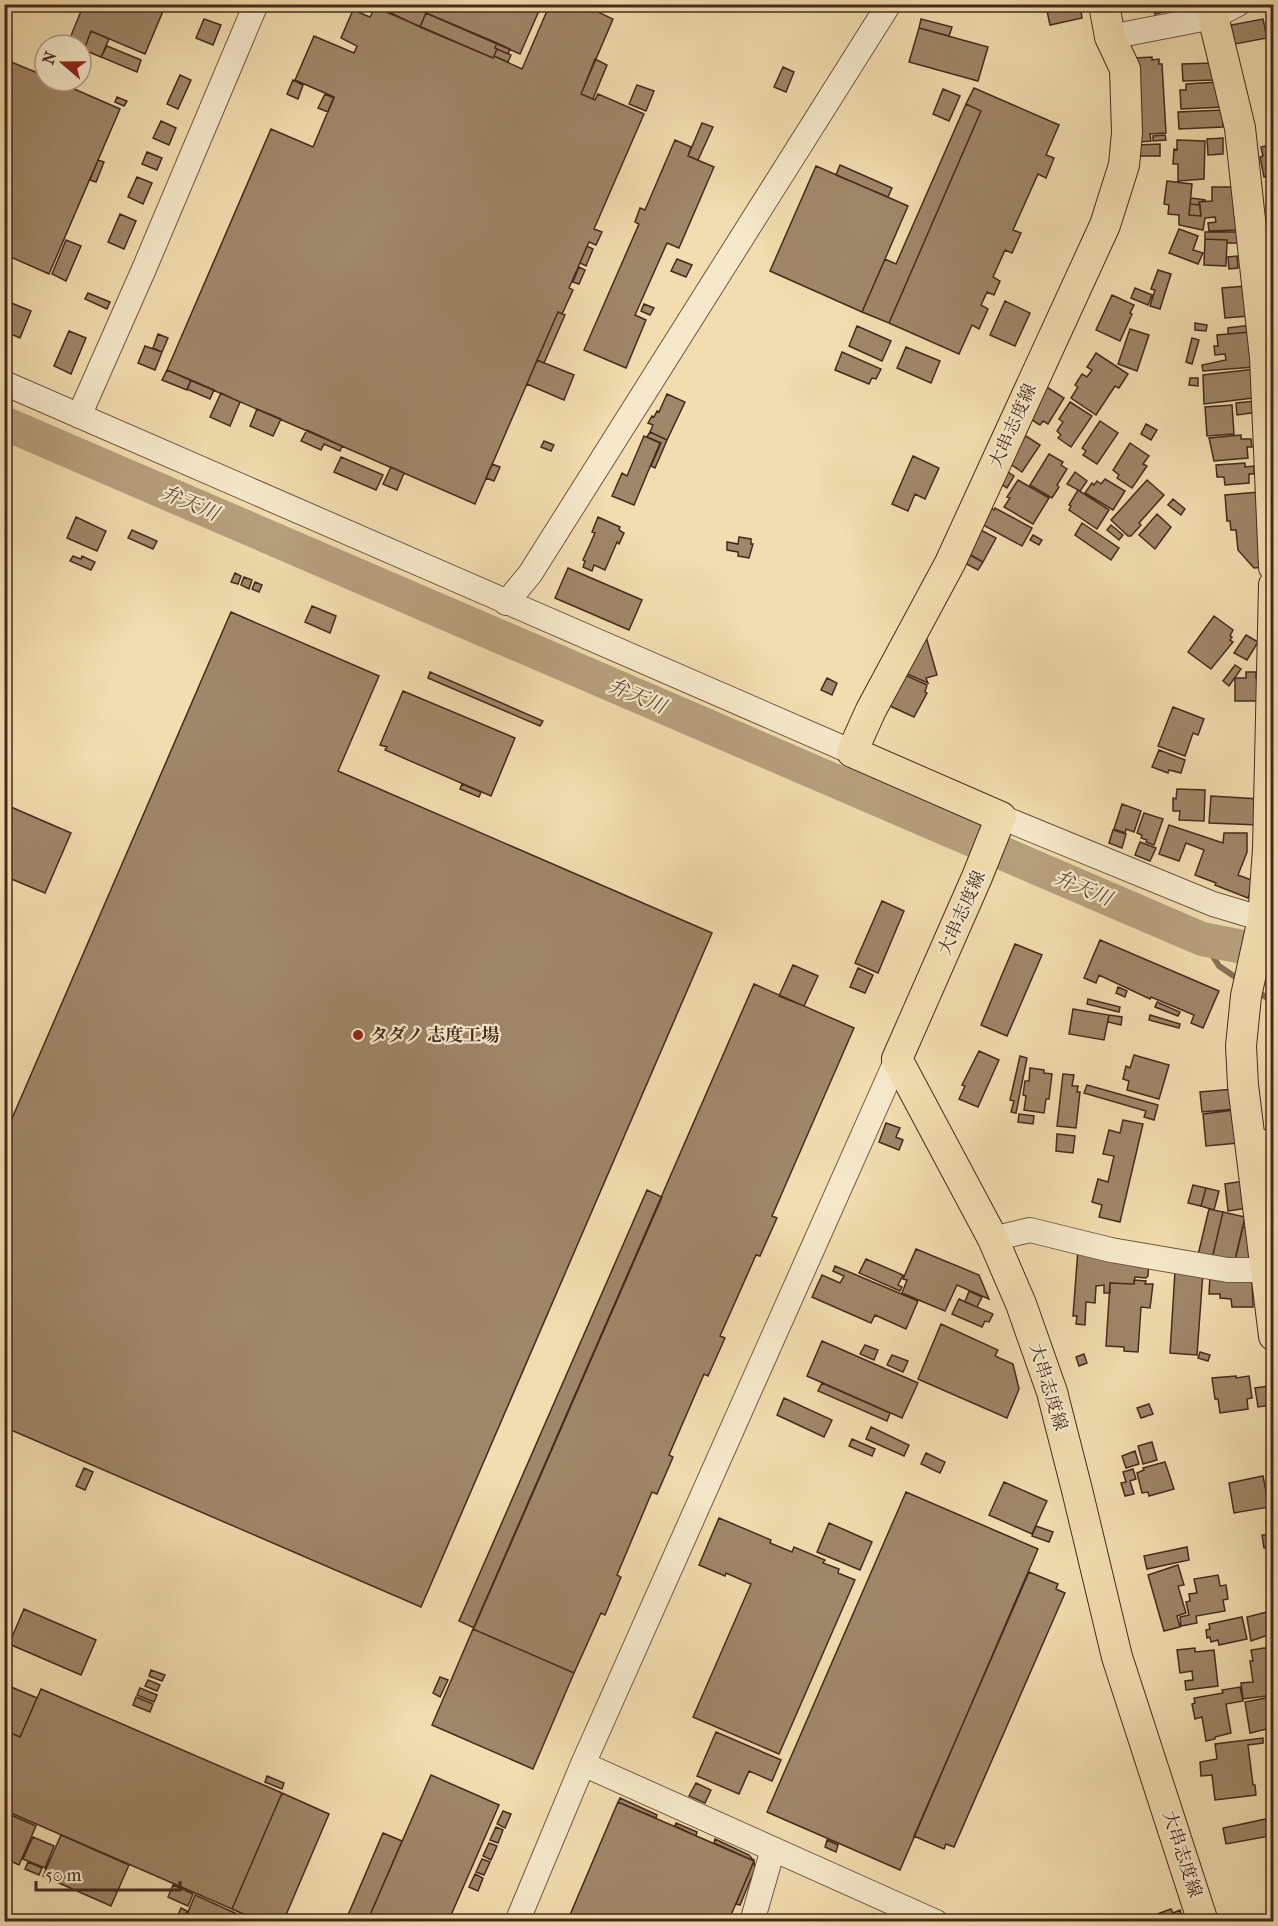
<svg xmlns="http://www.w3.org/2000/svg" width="1278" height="1926" viewBox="0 0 1278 1926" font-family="'IM FELL French Canon','Noto Serif JP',serif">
	<rect width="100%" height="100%" fill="#f1ddaf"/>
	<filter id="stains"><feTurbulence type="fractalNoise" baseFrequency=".00333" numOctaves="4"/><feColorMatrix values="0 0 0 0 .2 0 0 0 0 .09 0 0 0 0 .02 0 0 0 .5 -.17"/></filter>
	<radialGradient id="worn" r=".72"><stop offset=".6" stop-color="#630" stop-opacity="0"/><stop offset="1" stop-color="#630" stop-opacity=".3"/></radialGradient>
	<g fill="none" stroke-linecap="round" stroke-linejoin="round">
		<path stroke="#8a7157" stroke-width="6" d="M1202,939L1219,966L1241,981
			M1203,940L1244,961
			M1261,970L1274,977
			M1257,991L1274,1003"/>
		<path stroke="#b7a07d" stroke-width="34" d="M4,423L1202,939L1274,953"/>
	</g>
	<path fill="#9f8769" stroke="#472a1d" stroke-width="1.5" d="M84,4H166L145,54L91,31L84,50L81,48V45L68,43Z
		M372,4H430L420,27Z
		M430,4H542L520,54L426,13Z
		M550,4H581L613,19L581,94L595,100L598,94L644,114L594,229L602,232L596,245L589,242L569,288L573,290L562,314L558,312L475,504L167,370L271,129L313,147L334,97L295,80L314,36L354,53L357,46L341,38L353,10L370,17L375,7L493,58L494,56L522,69Z
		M1052,4H1080L1082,18L1050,25L1046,6Z
		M1153,4H1177L1178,8L1155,14Z
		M426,13L497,43L495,48L497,49L493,58L420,27Z
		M204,19L221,25L213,45L196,38Z
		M921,19L952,27L949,36L919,28Z
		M1263,19L1267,38L1235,44L1231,25Z
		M919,28L988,47L978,81L909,62Z
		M91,31L109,39L101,57L84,50Z
		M497,43L510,49L508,54L495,48Z
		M107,46L141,60L137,72L101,57Z
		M497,49L511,55L508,62L494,56Z
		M1152,57V60L1159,59V64H1162L1166,133L1150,134L1151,141L1140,142L1135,58Z
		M4,59L45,76V81H56L120,109L49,274L4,254Z
		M595,59L607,65L593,99L581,94Z
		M1214,63L1215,80L1183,81L1182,64Z
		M783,67L794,72L786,92L774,87Z
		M180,75L191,80L178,109L167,104Z
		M293,80L303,85L298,99L287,94Z
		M1219,82L1224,107L1181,109L1180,90H1186V84Z
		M637,85L654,91L646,111L629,104Z
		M974,88L1059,125L1046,155L1054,158L1046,178L1038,174L1013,230L1021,233L1012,253L1005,250L993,277L1000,281L994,295L987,292L981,305L988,309L979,329L972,325L959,354L889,323L981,111L966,104Z
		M943,89L960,96L949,121L933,114Z
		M325,94L334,98L328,112L318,108Z
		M117,97L127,101L124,106L115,102Z
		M966,104L981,111L889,323L862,312L885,259L896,264Z
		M1223,110V127L1179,129L1178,112Z
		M161,121L176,128L169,145L153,138Z
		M702,123L713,127L698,160L688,156Z
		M1165,135L1166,140L1153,141V136Z
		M1223,138V154L1208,155L1207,139Z
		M675,140L691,147L688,156L714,167L679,248L667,243L635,315L646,320L626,368L584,350L639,224L635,222L640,208L645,210Z
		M1177,140L1205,141L1204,179L1178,181V164H1173L1174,149L1177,150Z
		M1160,144V156H1137V145Z
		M1274,144V176L1264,177L1260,157L1263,156L1261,147Z
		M147,152L162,158L157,170L142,164Z
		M98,160L104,162L96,182L90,180Z
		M840,165L892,188L888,197L836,175Z
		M816,166L908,206L862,312L770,271Z
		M137,177L152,183L143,204L128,197Z
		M1167,181L1192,184L1189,215L1201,216L1199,202L1212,201V187H1236L1239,230L1209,231L1208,223L1216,222L1215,217L1205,218L1203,230L1179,225V215L1168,214L1169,205L1164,204Z
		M1191,198L1205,200V201L1199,202L1200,205L1190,204Z
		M1190,204L1200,205L1201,216L1189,215Z
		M120,214L136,221L124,249L108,242Z
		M1179,229L1198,236L1193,250L1203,253L1198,264L1169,253Z
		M1205,232H1239V243H1227V240L1205,239Z
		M1274,232V275H1267L1263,233Z
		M1205,239L1227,240L1226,266L1204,265Z
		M66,240L81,246L66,281L52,274Z
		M587,246L593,249L586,266L580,263Z
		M1237,256L1238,268L1229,269L1228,257Z
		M677,259L692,265L686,277L671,271Z
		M579,267L585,270L579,284L573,282Z
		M1158,270L1171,274L1160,309L1150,306L1155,290L1151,289Z
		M1246,286L1249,316L1225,318L1222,288Z
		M1135,288L1152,295L1148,305L1131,298Z
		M88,293L110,302L107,309L85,299Z
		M1112,295L1134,305L1130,313L1132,314L1120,341L1096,330Z
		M4,300L31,311L20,338L4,331Z
		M1005,301L1030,313L1015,346L990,335Z
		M644,304L654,308L650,315L641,311Z
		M558,312L565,315L544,363L537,360Z
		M1195,323L1207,325L1206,331L1195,330Z
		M1251,325V332L1228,334V328Z
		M857,326L891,341L882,361L849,346Z
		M1130,329L1149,335L1137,371L1118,364Z
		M69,331L86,338L71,374L54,366Z
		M1251,332L1254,367L1203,371L1202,365L1226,360L1225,354L1215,355L1214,346H1218L1217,335Z
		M158,334L168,338L162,352L153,348Z
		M1192,338L1199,340L1192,364L1186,362Z
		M145,346L162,352L155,370L138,363Z
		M906,347L940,361L931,383L897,368Z
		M842,352L881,369L876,379L872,378L869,384L835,370Z
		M1096,353L1128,374L1119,388L1115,386L1096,415L1071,398L1078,387L1075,385L1082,374L1087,377L1092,370L1087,367Z
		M537,360L574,375L564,400L527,384Z
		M1255,369L1256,376H1251L1253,398L1204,404L1203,375Z
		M167,370L191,380L187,390L162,380Z
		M1190,378H1198V386L1189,385Z
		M191,380L214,390L210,399L187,389Z
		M1045,386L1064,398L1048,424L1043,421L1040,425L1027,417Z
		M221,393L240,402L230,426L210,417Z
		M667,394L685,402L667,440L650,432L653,425L648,423L652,416L654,417L657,411L659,412Z
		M1256,401L1258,412L1237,415L1236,403Z
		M1070,402L1092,416L1071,447L1058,438L1061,435L1057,431L1063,422L1059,419Z
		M1232,405L1234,434L1207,436L1205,407Z
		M257,409L281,419L273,436L250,426Z
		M1100,421L1118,433L1097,464L1083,455L1086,451L1082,448Z
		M1146,424L1157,430L1151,440L1141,434Z
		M307,430L342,446L340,451L324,444L321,450L301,441Z
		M1018,431L1040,445L1022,472L1009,463Z
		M650,432L667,440L655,468L651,466L661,443L647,437Z
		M1241,435V439H1251L1252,447H1247L1248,458L1214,461L1209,438Z
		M644,436L660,443L634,505L612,496L622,473L627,476Z
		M544,441L554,445L551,451L541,447Z
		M1130,443L1149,456L1143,464L1147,466L1132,488L1117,478L1119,475L1113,470Z
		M1049,454L1063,462L1061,465L1067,469L1057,485L1059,487L1052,498L1030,485Z
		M913,456L939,468L925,499L915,494L908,511L892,504Z
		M341,457L383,475L376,490L334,472Z
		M1245,463V467L1254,466V474H1249V483L1225,485L1224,477H1217L1216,465Z
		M492,464L500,467L494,481L486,478Z
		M999,466L1014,476L1007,488L991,478Z
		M391,467L404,473L397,490L383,484Z
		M1075,472L1087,481L1080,491L1067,484Z
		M1105,479L1125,491L1113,510L1085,493L1092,483L1094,485L1097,481L1101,484Z
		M1018,480L1049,498L1033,524L1004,507L1010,498L1007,497Z
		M1147,480L1164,495L1139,523L1141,525L1131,536H1128L1111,520Z
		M1078,490L1109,510L1097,529L1069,510L1071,506L1069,505Z
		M1259,492L1264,567L1254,568L1238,550L1236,530H1231L1230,521H1227L1225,495Z
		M1173,499L1185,509L1181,515L1168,505Z
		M981,503L994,510L995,508L1032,528L1022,546L972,519Z
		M1157,514L1171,527L1155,549L1139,535Z
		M76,517L106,531L97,551L67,538Z
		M598,517L620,527L619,530L624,533L619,544L617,542L605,570L594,565L592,571L583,567L585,561L583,560L595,533L592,532Z
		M1082,523L1119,548L1111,560L1075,535Z
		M1111,525L1123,535L1119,540L1107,530Z
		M977,528L996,538L983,562L964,551Z
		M132,530L157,541L153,549L128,538Z
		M1033,535L1042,540L1039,545L1030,540Z
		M739,537L751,539V544H753L749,558L738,556V552L727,550V542L738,544Z
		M968,554L983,562L978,570L963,562Z
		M73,556L81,559L82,556L95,562L91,570L70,561Z
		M568,568L642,600L629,630L555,598Z
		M235,573L241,576L238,584L231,582Z
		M244,577L252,580L249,589L241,585Z
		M255,582L262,585L259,592L252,589Z
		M312,606L336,616L330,633L305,622Z
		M231,612L379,676L338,771L712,933L421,1607L4,1427V1137Z
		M1214,616L1233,630L1230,636L1232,637L1230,640L1233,642L1211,669L1188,652Z
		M925,633L937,675L926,678L928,683L905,673Z
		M1246,635L1258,642L1247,660L1234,653Z
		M1235,665L1241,669L1229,686L1223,681Z
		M430,672L543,721L540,726L428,678Z
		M1246,672H1256V678H1264V701H1235V678H1246Z
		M903,674L927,685L925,692L927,693L914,717L890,706Z
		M827,678L837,683L832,695L821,690Z
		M403,691L515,738L491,796L385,750L387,747L380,745Z
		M1173,707L1204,719L1198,735L1193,733L1185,756L1158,746Z
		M1159,750L1185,760L1181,773L1169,770L1168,773L1152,767Z
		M462,784L481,792L479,797L460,789Z
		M1177,789L1205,790L1204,821L1179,820L1180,811H1173V798L1176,799Z
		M1211,796L1260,799L1259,825L1209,823Z
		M4,804L71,833L45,893L4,876Z
		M1122,804L1141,811L1134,832L1126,829L1125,833L1114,829Z
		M1144,813L1163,819L1154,845L1146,842L1147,840L1141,838L1142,835L1137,833Z
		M1169,825L1223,843L1224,833H1247V852L1238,875L1254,881L1248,898L1215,885L1216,883L1195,875L1204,850L1186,843L1179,861L1159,854Z
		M1113,830L1126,834L1122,848L1109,843Z
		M1140,842L1156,848L1150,861L1135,855Z
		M882,901L904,911L878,973L855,963Z
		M1100,940L1219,991L1203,1028L1191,1023L1194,1015L1151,997L1150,999L1099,975L1096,983L1084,978Z
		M1015,944L1042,955L1007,1036L981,1025Z
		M793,965L818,976L804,1006L779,996Z
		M858,968L873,975L865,993L850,987Z
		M754,984L854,1028L772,1216L777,1218L760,1256L756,1255L720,1336L725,1338L708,1376L704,1374L669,1455L673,1457L657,1494L652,1492L617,1575L621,1577L605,1615L601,1613L574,1673L473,1629Z
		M1118,987L1127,991L1125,997L1116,993Z
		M1088,999L1120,1007L1119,1012L1087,1004Z
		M1157,1002L1180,1012L1178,1016L1155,1007Z
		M1073,1009L1109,1015L1104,1040L1069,1034Z
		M1109,1015L1122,1017L1121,1025L1108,1022Z
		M1150,1015L1180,1024L1179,1028L1149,1020Z
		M979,1051L999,1060L978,1107L959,1099L965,1086L962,1085Z
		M1134,1055L1169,1065L1159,1099L1127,1090L1129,1081L1123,1079L1126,1066L1130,1068Z
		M1020,1056L1027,1058L1016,1113L1011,1112L1014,1101L1010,1100Z
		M1030,1068L1044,1070V1073L1052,1074L1049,1099H1046L1044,1113L1024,1110L1026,1096L1023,1095L1025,1081H1029Z
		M1063,1074L1074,1075L1072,1086H1078L1077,1092H1080L1076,1128L1057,1126Z
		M1087,1085L1158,1105L1154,1120L1144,1117L1146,1111L1084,1093Z
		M1234,1089L1236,1109L1202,1112L1200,1092Z
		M1235,1110L1238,1143L1206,1146L1203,1114Z
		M1019,1114L1034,1116L1033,1124L1018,1122Z
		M1123,1120L1143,1124L1120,1222L1099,1217L1102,1205L1092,1202L1098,1179L1108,1182L1114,1156L1103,1154L1109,1130L1120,1133Z
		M886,1123L900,1128L896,1137L903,1140L899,1150L879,1142Z
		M1057,1134L1075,1136L1073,1153L1056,1151Z
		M1244,1181L1248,1208L1228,1211L1225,1184Z
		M1193,1185L1206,1188L1201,1206L1188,1203Z
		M1206,1188L1219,1191L1214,1210L1201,1206Z
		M647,1190L662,1197L474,1628L459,1621Z
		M1209,1209L1223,1212L1212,1259L1198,1255Z
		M1223,1212L1245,1217L1234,1264L1212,1259Z
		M1243,1227L1250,1228L1254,1261L1234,1264Z
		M916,1249L979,1275L989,1299L957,1285L945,1311L902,1293L907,1280L903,1279Z
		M1078,1249L1149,1258L1148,1276L1146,1278L1135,1277L1134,1284L1110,1283V1293H1104V1285L1096,1286L1095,1303L1086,1302L1085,1325L1076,1324L1077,1316H1073Z
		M866,1259L903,1275L898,1285L902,1287L900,1291L859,1273Z
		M835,1266L918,1301L906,1329L875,1315L871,1323L812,1297L822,1275L840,1283L844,1276L833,1271Z
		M1175,1271L1203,1272L1197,1355L1170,1353Z
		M1210,1276L1252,1279L1253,1307H1232L1231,1299L1220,1298V1294H1209Z
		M1134,1280L1146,1281L1145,1284H1153L1150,1308L1141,1307L1138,1352L1124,1351V1347L1106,1346L1110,1283L1134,1284Z
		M969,1291L982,1297L977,1307L965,1302Z
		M959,1299L993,1314L989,1322L985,1321L982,1327L952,1314Z
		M941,1324L998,1350L995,1356L1013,1364L1019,1389L1007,1418L918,1379Z
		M822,1341L918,1383L902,1418L807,1376Z
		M865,1345L878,1350L874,1360L860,1354Z
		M1200,1352L1210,1355L1208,1361L1198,1358Z
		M1084,1354L1087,1363L1079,1366L1076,1357Z
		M892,1355L908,1361L903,1372L887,1365Z
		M1236,1376V1378L1249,1376L1252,1398L1247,1399L1248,1409L1220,1413L1218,1399H1215L1212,1378Z
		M822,1383L890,1413L887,1421L818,1391Z
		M1269,1386L1272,1405L1258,1407L1255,1388Z
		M784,1398L832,1420L824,1437L777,1415Z
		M1149,1404L1153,1414L1141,1418L1137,1408Z
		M871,1427L909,1445L904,1456L866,1439Z
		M852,1439L875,1449L872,1456L849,1446Z
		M1152,1442L1157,1460L1143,1464L1138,1446Z
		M1135,1451L1139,1464L1126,1468L1122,1456Z
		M926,1453L945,1462L940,1473L921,1464Z
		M1165,1462L1174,1489L1149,1496L1148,1492L1142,1493L1137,1473L1144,1470L1143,1468Z
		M84,1468L93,1472L85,1490L76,1486Z
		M1133,1469L1136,1479L1130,1481L1134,1494L1125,1496L1121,1483L1126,1482L1123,1472Z
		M1263,1476L1269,1507L1234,1513L1229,1483Z
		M1004,1482L1047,1501L1032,1534L989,1515Z
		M906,1492L1038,1549L900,1870L767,1812Z
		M719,1518L771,1540L770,1543L792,1552L794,1547L825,1560L823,1563L839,1569L838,1573L855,1580L779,1754L693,1717L751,1584L726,1573L725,1576L699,1565Z
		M1274,1519V1547L1264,1548L1262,1535H1268L1266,1520Z
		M829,1523L872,1542L860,1570L817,1552Z
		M1036,1526L1053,1532L1049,1542L1032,1536Z
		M1187,1547L1189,1560L1147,1569L1144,1556Z
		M1178,1565L1184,1585L1178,1586L1186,1613L1177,1616L1180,1627L1164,1631L1148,1575Z
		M1029,1572L1058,1584L1056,1589L1065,1593L954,1847L946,1844L944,1849L914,1836Z
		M1218,1575L1220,1586L1226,1585L1228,1599L1223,1600L1225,1611L1196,1616L1197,1623L1181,1626L1180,1617L1189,1615L1186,1602L1190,1601L1189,1594L1197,1593L1194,1579Z
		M24,1609L96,1640L81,1675L9,1644Z
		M1271,1611L1273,1623L1270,1624L1271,1627L1266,1628L1268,1635L1251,1641L1247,1617Z
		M1242,1617L1247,1639L1219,1645L1218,1640L1211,1642L1210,1637L1207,1638L1206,1630L1210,1629L1209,1624Z
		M473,1629L574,1673L533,1769L432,1725Z
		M1195,1648V1652L1214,1650L1218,1686L1186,1690L1185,1681L1193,1680L1192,1671L1180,1673L1177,1650Z
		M1264,1648L1274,1651V1695L1243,1699L1241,1683L1253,1682L1250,1661H1253L1251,1650Z
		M151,1670L165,1675L162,1681L149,1676Z
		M440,1677L448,1680L440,1697L433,1693Z
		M148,1680L160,1685L157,1691L145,1686Z
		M4,1684L37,1698L20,1737L4,1730Z
		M1240,1687L1243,1701L1226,1704L1231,1733L1215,1737V1739L1206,1741L1202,1717L1195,1719L1192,1704L1195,1703L1194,1698L1223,1693L1222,1690Z
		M140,1688L157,1695L154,1702L137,1695Z
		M41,1689L282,1793L232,1909L4,1810V1730L20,1737Z
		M136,1697L153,1704L150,1712L133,1705Z
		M1266,1698L1271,1728L1250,1733L1245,1702Z
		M716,1732L781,1760L772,1781L749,1771L739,1794L697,1776Z
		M1263,1738V1743L1248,1745L1253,1785H1255L1256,1795L1215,1800L1212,1775L1201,1776L1200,1762L1217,1759L1215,1744Z
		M431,1775L499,1805L448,1922H367Z
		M267,1776L284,1783L282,1789L265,1782Z
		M696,1783L711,1790L705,1803L689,1796Z
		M282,1793L329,1814L283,1922H262L232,1909Z
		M620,1798L657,1815L656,1818L618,1802Z
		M618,1802L754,1861L728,1922H567Z
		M503,1811L511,1814L505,1828L497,1824Z
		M4,1812L36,1826L19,1865L4,1858Z
		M1266,1819L1270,1836L1226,1844L1223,1828Z
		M676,1823L697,1832L696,1836L675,1826Z
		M496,1827L503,1830L498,1843L490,1840Z
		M383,1833L402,1841L367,1922H345Z
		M61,1835L129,1865L111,1906L43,1876Z
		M33,1837L54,1846L45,1868L23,1859Z
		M715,1839L749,1855L754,1861L714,1843Z
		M827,1840L838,1845L836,1852L825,1847Z
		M489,1843L497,1846L491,1860L483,1856Z
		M482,1859L490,1862L484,1875L476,1872Z
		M754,1861L755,1869L740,1905L736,1904Z
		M28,1862L42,1868L39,1875L25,1869Z
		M475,1874L483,1878L478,1891L469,1887Z
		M173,1885L193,1894L188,1906L168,1897Z
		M195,1895L255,1922H184Z
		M181,1908L187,1911L182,1922H175Z
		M1171,1909L1173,1913L1180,1910L1184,1922H1148L1153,1920L1152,1916Z
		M874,1914L893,1922H873L871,1921Z"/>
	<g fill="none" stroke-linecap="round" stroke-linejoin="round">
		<defs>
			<path id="minor" d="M1110,37L1213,17L1238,4
				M4,383L852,752
				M79,416L144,269L256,4
				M506,603L530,574L889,4
				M1001,817L1213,904L1263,919
				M1250,1137L1274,1147
				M993,1239L1030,1230L1111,1250L1228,1270H1266
				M583,1764L936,1922
				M517,1922L583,1764L897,1059
				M752,1922L773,1849"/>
			<path id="major" d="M1104,4L1110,37L1125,69L1127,133L1124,165L1105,225L950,563L871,710L852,752L1001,817L977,877L897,1059L993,1239L1021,1304L1052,1392L1077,1490L1117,1657L1203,1922
				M1210,4L1240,128L1265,357L1274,567
				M1274,585L1268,849L1263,919L1246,996L1241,1046L1243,1085L1274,1336"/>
		</defs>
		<use href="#minor" stroke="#725742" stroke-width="26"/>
		<use href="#major" stroke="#472a1d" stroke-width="32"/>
		<use href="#minor" stroke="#f6e9cb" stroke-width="24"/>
		<use href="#major" stroke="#f1ddaf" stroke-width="30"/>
	</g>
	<circle fill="#8f2418" stroke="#f6e9cb" stroke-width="2" cx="358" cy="1035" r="6"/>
	<g text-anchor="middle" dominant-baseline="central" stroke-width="4.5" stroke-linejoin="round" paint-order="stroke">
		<g font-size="18" fill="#472a1d" stroke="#f6e9cb">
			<text transform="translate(1013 426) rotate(-66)">大串志度線</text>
			<text transform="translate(962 913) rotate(-66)">大串志度線</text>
			<text transform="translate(1048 1387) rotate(73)">大串志度線</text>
			<text transform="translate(1182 1854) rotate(72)">大串志度線</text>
		</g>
		<g font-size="18" font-weight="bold" fill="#472a1d" stroke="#f6e9cb" text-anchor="start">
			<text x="370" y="1035">タダノ 志度工場</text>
		</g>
		<g font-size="20" font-style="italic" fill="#634835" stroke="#f6e9cb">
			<text transform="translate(190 503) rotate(23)">弁天川</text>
			<text transform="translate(637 696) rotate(23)">弁天川</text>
			<text transform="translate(1083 888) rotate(23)">弁天川</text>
		</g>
	</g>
	<rect width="1278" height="1926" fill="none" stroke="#f1ddaf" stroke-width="24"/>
	<rect x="6" y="6" width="1266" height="1914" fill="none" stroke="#472a1d" stroke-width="3"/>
	<rect x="12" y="12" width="1254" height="1902" fill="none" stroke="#472a1d" stroke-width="1.5"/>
	<g transform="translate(63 63) rotate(290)"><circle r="28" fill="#f6e9cb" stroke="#b09d85" stroke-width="1.5"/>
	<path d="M0-4.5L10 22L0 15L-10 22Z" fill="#8f2418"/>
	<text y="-9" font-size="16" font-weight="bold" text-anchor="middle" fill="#472a1d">N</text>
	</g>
	<path d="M36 1881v9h144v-9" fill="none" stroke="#472a1d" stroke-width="3"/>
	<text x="45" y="1881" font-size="18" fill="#472a1d" stroke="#f6e9cb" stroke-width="4.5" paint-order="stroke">50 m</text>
	<rect width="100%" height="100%" filter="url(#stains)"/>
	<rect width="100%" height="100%" fill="url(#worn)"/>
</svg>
